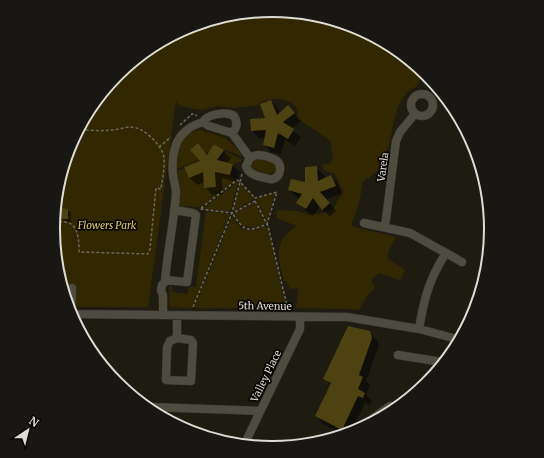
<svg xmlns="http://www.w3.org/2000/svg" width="544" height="458" viewBox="0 0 544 458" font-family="Merriweather,serif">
	<rect width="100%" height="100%" fill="#1e1c11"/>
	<path fill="#312802" d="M272,10L356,27L422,71L417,86C395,95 394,125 389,145C388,148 387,150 385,153C384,157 383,161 382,165C378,172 370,177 363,181L359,203L351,226L396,237L388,252V259L405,270L400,280L379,273L371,280L375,288L368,294L359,310L348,309L296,308L298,295V288L291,289L289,286L287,282L284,281C280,266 274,250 285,236C288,232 293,229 297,226L277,218L276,214L278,210L299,211L308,215L331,212L343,192L335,174L324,170L323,167L324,164H330C336,157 330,150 331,141L298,119C298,116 298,112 297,109C292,96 265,96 258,105L234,108L217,106L202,110L179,106L176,101L148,307H68L53,229L70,145L117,74L188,27Z
		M197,130H204V132C219,133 235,143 242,156L226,150H224L214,144L210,152L205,153L198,143L190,150L198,159V160L177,169C177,151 178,137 197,130Z
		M226,152L241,159L242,161L233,164L225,162L222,157Z
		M257,158L272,162L276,165L275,171L270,174L252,169L250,164L251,162Z
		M185,168L189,178L200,172L205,176L204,188L216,187L214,175L218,171L230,175L236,180L201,207L183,206L182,208L179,203L180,185L177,171Z
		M237,182L238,183L230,212L203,209Z
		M240,184L252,197L253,200L247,204L246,203L243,205V206L241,208L240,207L237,208V210L233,212Z
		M275,193L267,222L257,203V199L260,197Z
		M254,202L261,215L260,216L262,219H264L266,223L255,228L243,226L234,214L238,211L239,212L244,208L245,209Z
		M206,211L230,214L192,308L171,307L169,305L170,286H172V292L187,294L189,287H196Z
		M232,217C234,218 235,221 237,224C245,233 256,231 265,226L268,228L286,308H194Z"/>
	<path fill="#0007" d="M424,72L427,74L430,79L423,73Z
		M271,101L278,108L280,113L288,106L301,121L291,129L301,137L295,146L285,139L281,154L271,152L264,144L265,138H259L252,131L267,119Z
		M198,145L208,156L223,151L231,158L227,163L232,165L240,172L237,182L222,178L223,194L212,195L205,187V182L197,185L190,178L201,162Z
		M316,168L324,175V179L331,176L338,184L342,194L327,199L336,211L330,217L320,206L313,216L305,210L297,203L300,198L297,197L289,190L307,184Z
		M68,210L71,213V222H65L62,219Z
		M369,332L377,340L379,345L366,381L370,385L366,395L372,401L370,405L365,403L351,432L344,434L323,424L316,416L331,385L325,379Z"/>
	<path fill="#4d4212" d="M271,100L277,115L288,105L295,113L283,122L294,129L288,139L278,133L274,148L263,145L266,130L251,131L250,119L265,118L260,104Z
		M198,143L207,155L214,144L224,150L217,160L233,164L230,175L215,172L216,187L204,188L203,172L189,178L184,167L200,161L190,150Z
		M317,166L318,181L331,175L336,186L320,192L330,203L322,210L313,198L306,209L296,203L302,194L288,190L291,179L305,182V167Z
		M61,208L68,209V219H61Z
		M348,326L370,331L372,338L359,375L363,377L358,389L365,393L363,398L358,396L342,430L315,416L331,383L323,379Z"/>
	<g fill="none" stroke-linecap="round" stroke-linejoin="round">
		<defs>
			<path id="minor" d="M411 105a11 11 0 1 1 22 0a11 11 0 1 1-22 0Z
				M232,133L250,158L246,166C248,173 254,175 261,177C264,177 269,180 273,179C281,177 282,165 277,161C273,158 269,157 265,156C259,155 255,154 250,158
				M364,223L410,233L446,253C429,279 424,299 419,329
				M385,227L396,141L400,132L414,115
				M446,253L462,262
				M165,280L187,282L196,215L193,213L174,210
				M70,314L347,317L419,329L457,339
				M71,314L72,288
				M163,315V295L161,291L162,285L165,282C167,253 174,223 176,193C176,187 174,182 173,175C172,165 173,152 177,142C183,131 192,125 203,122C207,114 227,111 234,116C238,122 237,128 232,133L209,126L203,122
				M177,315V338L191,340L193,343L191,381L166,380L167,347L170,341L177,338
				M398,355L442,362
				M152,407L260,411
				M354,432L390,406L393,407
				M245,443L300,329V317"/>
		</defs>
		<use href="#minor" stroke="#373530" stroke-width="9"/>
		<path stroke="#6a685f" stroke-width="1.5" stroke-dasharray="3 2" stroke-linecap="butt" d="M180,125L192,114H194L197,116
			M159,147L171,137
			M242,174L240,182L255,198
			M255,201L268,226L288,310
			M54,223C77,217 79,234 79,252L148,254L150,249L156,188L161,189C162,180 165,168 164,158C163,146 143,126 130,127C124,127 118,130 112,130C102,131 91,131 81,129
			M193,307L232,213L240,182L237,180L200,209L232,213H233L255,201V198L277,192L267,224C246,233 245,231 232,213"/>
		<use href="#minor" stroke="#4e4b3f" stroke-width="8"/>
	</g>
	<g text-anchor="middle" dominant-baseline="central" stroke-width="3.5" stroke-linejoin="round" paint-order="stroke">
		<g font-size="10" fill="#dedcd5" stroke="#070603">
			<text transform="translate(383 167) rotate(-82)">Varela</text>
			<text transform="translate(265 306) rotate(1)">5th Avenue</text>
			<text transform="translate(266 376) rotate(-64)">Valley Place</text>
		</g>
		<g font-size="10" font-style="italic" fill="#e3cd73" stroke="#070603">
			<text x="107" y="225">Flowers Park</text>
		</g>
	</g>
	<path d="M0 0H544V458H0ZM60 229a212 212 0 1 1 424 0a212 212 0 1 1-424 0Z" fill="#181714" fill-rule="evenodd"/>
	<path fill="none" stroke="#dedcd5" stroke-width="2" d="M60 229a212 212 0 1 1 424 0a212 212 0 1 1-424 0Z"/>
	<g transform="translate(28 430) rotate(35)" stroke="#070603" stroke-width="3" paint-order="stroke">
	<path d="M0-3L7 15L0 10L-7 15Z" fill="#dedcd5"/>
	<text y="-6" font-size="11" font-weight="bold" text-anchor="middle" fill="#dedcd5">N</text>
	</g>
</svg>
